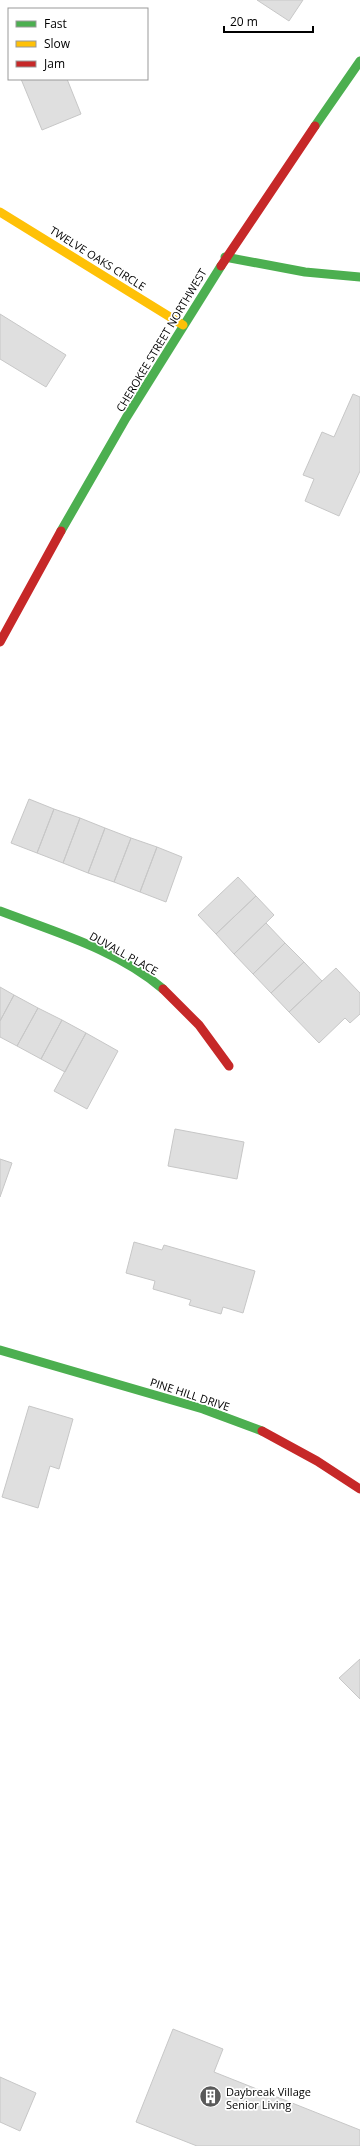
<svg xmlns="http://www.w3.org/2000/svg" width="360" height="2146" viewBox="0 0 360 2146" font-family="'Open Sans',sans-serif">
	<rect width="100%" height="100%" fill="#fff"/>
	<path fill="#dfdfdf" stroke="#c7c7c7" d="M257,0H303L289,21Z
		M21,79H67L81,114L42,130Z
		M0,314L66,355L46,387L0,359Z
		M353,394L360,397V471L339,516L305,501L314,479L303,475L322,432L334,437Z
		M29,799L54,809L37,853L11,843Z
		M54,809L80,818L63,863L37,853Z
		M80,818L105,828L88,873L63,863Z
		M105,828L131,838L114,882L88,873Z
		M131,838L157,847L140,892L114,882Z
		M157,847L182,857L166,902L140,892Z
		M238,877L256,896L216,934L198,915Z
		M256,896L274,915L234,954L216,934Z
		M266,923L285,943L253,974L234,954Z
		M285,943L304,962L271,993L253,974Z
		M304,962L322,981L289,1012L271,993Z
		M336,968L360,993V1014L350,1023L345,1018L319,1043L289,1012Z
		M0,987L14,995L0,1021Z
		M14,995L38,1008L17,1046L0,1037V1021Z
		M38,1008L62,1020L41,1059L17,1046Z
		M62,1020L86,1033L65,1072L41,1059Z
		M86,1033L118,1051L87,1109L54,1091Z
		M175,1129L244,1142L237,1179L168,1166Z
		M0,1159L12,1163L0,1197Z
		M134,1242L162,1250L164,1245L255,1271L243,1313L223,1307L221,1314L189,1305L191,1300L153,1289L155,1281L126,1273Z
		M29,1406L73,1419L59,1469L50,1466L38,1508L2,1497Z
		M360,1659V1699L339,1678Z
		M173,2029L223,2049L214,2072L360,2130V2146H197L136,2122Z
		M0,2077L36,2093L20,2131L0,2122Z"/>
	<g fill="none" stroke-linecap="round" stroke-linejoin="round">
		<path stroke="#4caf50" stroke-width="9" d="M315,126L360,61
			M225,257L305,272L360,277
			M61,531L126,418L221,266
			M0,911C55,932 118,950 163,989
			M0,1350L203,1409L262,1431"/>
		<path stroke="#ffc107" stroke-width="9" d="M0,212L183,325"/>
		<path stroke="#c62828" stroke-width="9" d="M221,266L315,126
			M0,642L61,531
			M163,989L199,1025L229,1066
			M262,1431L317,1461L360,1489"/>
	</g>
	<defs>
		<symbol id="building-disc" viewBox="-11 -11 22 22"><circle r="9.5" fill="#595959" stroke="#fff"/><path d="M-4-6H4V6H1V3H-1V6H-4ZM-2.5-4.3h1.7v1.8h-1.7ZM.8-4.3h1.7v1.8H.8ZM-2.5-1h1.7V.8h-1.7ZM.8-1h1.7V.8H.8Z" fill="#fff"/></symbol>
	</defs>
	<g fill-rule="evenodd">
		<use href="#building-disc" x="198" y="2084" width="25" height="25"/>
	</g>
	<g text-anchor="middle" dominant-baseline="central" stroke-width="3.5" stroke-linejoin="round" paint-order="stroke">
		<g font-size="11" fill="#000" stroke="#fff">
			<text transform="translate(98 258) rotate(32)">TWELVE OAKS CIRCLE</text>
			<text transform="translate(161 340) rotate(-59)">CHEROKEE STREET NORTHWEST</text>
			<text transform="translate(124 953) rotate(29)">DUVALL PLACE</text>
			<text transform="translate(190 1394) rotate(18)">PINE HILL DRIVE</text>
		</g>
		<g font-size="11" fill="#000" stroke="#fff" text-anchor="start">
			<text x="226" y="2091">Daybreak Village<tspan x="226" dy="13">Senior Living</tspan></text>
		</g>
	</g>
	<rect x="8" y="8" width="140" height="72" fill="#ffffff" stroke="#999999"/>
	<rect x="16" y="21" width="20" height="6" fill="#4caf50" stroke="#999999"/>
	<text x="44" y="28" font-size="12" fill="#000000">Fast</text>
	<rect x="16" y="41" width="20" height="6" fill="#ffc107" stroke="#999999"/>
	<text x="44" y="48" font-size="12" fill="#000000">Slow</text>
	<rect x="16" y="61" width="20" height="6" fill="#c62828" stroke="#999999"/>
	<text x="44" y="68" font-size="12" fill="#000000">Jam</text>
	<path d="M224 26v6h89v-6" fill="none" stroke="#000000" stroke-width="2"/>
	<text x="230" y="26" font-size="12" fill="#000000" stroke="#ffffff" stroke-width="3" paint-order="stroke">20 m</text>
</svg>
